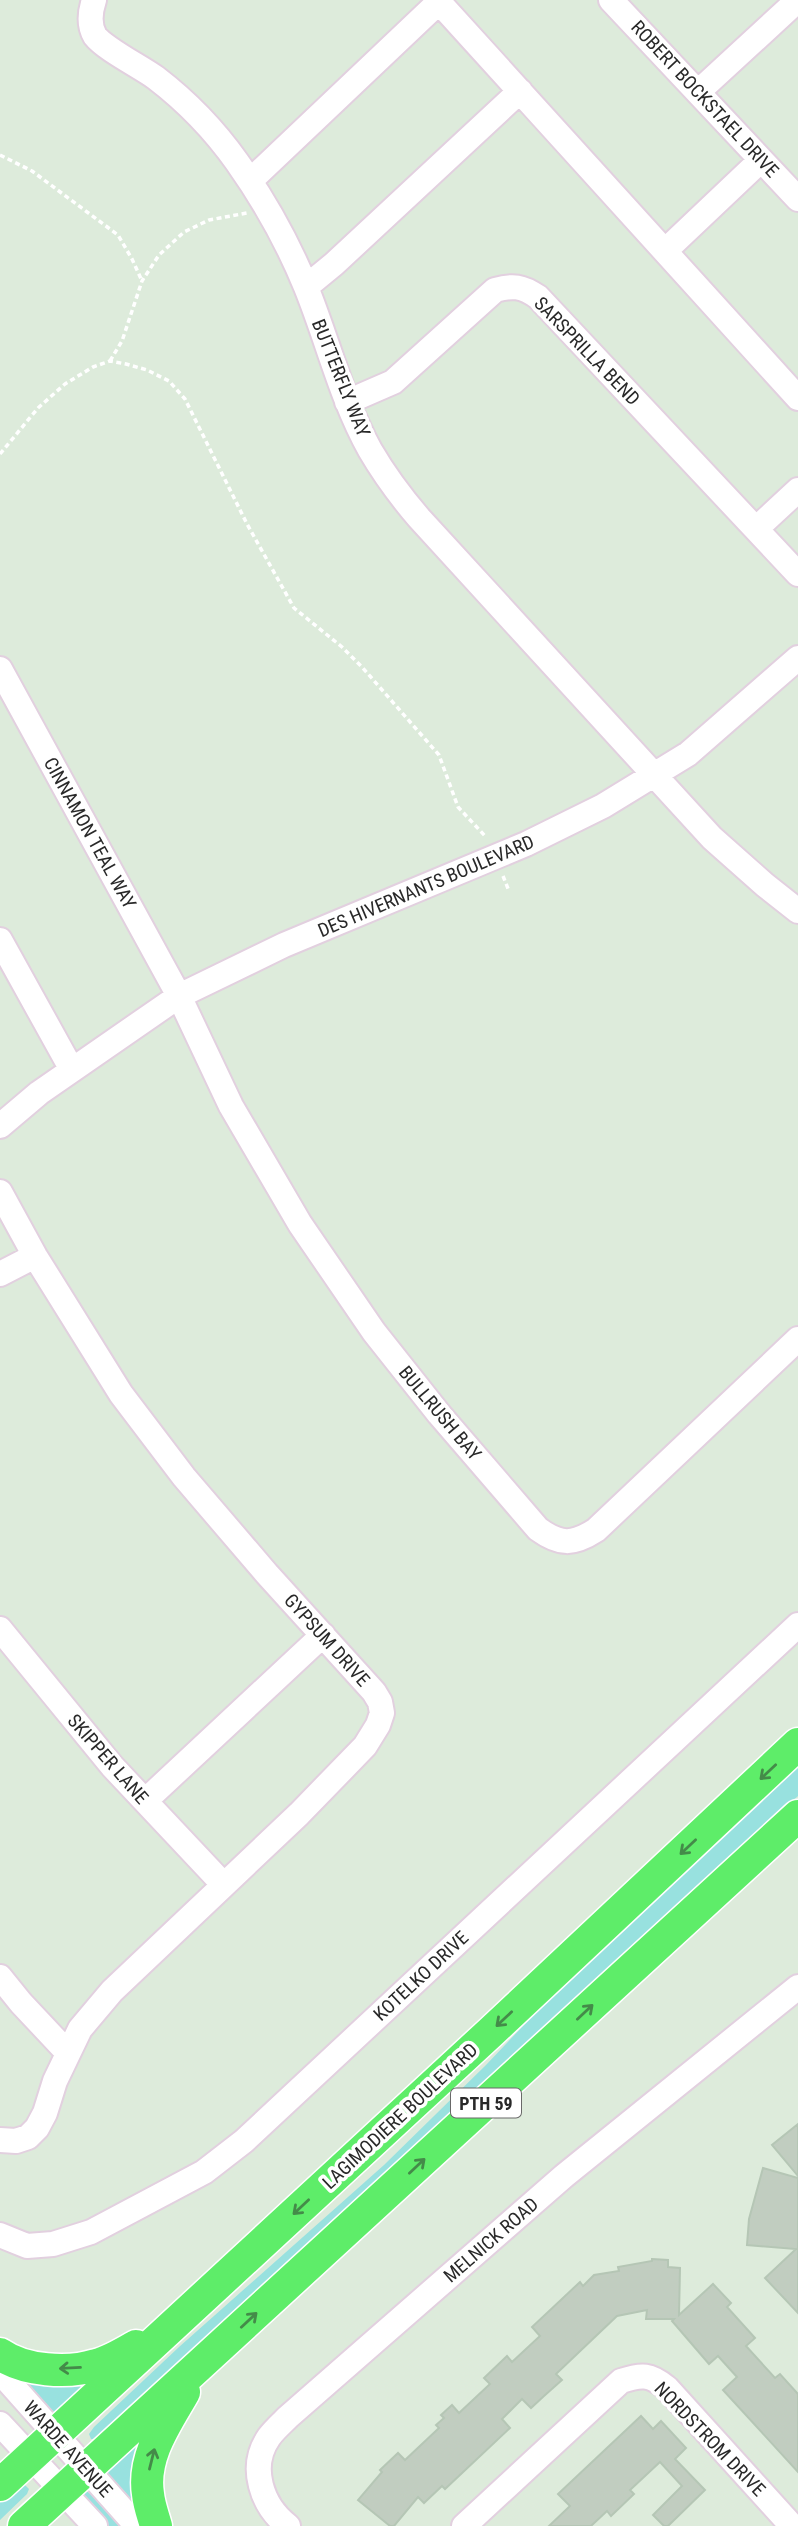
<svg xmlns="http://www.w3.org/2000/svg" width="798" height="2526" viewBox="0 0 798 2526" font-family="'Roboto Condensed',sans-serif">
	<rect width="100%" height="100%" fill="#ddebdb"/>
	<path fill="#98e1df" d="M798,1765V1796L98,2439H91L89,2434L94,2427L179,2347L384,2165L486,2065L558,1989Z
		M10,2369L93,2379L54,2416Z
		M149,2430L133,2502L103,2475Z
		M24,2484L29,2489L27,2494L0,2520V2500Z
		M83,2489L96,2497L123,2526H103L92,2514L81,2492Z"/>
	<path fill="#c1cdc0" stroke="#b5c6b5" stroke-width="2" d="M798,2124V2176L772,2145Z
		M763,2168L798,2178V2313L765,2278L796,2249L747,2245L749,2219Z
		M652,2259L668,2260V2267L680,2268L679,2315L713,2284L731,2303L727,2307L755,2338L746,2346L775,2378L780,2374L798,2394V2472L723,2390L737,2377L718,2356L709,2364L672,2321L674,2319H646L647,2310L617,2316L556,2374L562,2380L544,2396L531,2408L522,2399L502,2419L510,2428L445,2489L442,2486L424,2503L418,2497L394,2526H390L358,2500L382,2472L380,2470L398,2453L405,2460L439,2428L436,2425L444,2418L441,2415L452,2405L459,2413L490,2384L484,2378L507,2356L512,2362L540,2336L532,2327L580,2282L583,2286L594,2275L619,2271L618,2267L652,2261Z
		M641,2416L653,2429L661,2421L686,2448L675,2459L705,2490L668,2526H664L653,2515L682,2486L660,2462L630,2490L634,2494L611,2516L607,2511L591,2526H549L570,2506L558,2494Z"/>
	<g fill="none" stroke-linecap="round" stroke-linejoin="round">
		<defs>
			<path id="minor" d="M94,0C90,12 88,24 95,36C105,49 141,67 156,78C186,101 215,131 237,162C264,200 288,243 306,287C328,341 341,398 370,450C384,474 401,497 419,518L712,838L765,885L798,911
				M437,0L798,398
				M611,0L798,199
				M698,92L798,0
				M250,181L441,0
				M665,251L761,160
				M306,287L334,264L520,91
				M347,402L393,382L495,290C513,285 522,286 538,297L798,574
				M756,529L798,490
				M0,669L179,996L231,1106L300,1224L374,1332L439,1414L538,1529C560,1545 573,1545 596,1530L798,1339
				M0,940L72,1070
				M0,1126L39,1093L179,996L284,945L526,844L603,806L688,754L798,658
				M0,1192L35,1256L121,1394L184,1477L267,1574L374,1692L380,1702L382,1713L378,1725L365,1746L299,1814L112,1991L80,2029L55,2081L45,2113L37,2128L28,2137L16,2141L0,2140
				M0,1274L35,1256
				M0,1629L112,1766L223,1884
				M145,1801L323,1635
				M0,1977L21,2003L68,2053
				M0,2235L27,2246L53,2244L91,2232L204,2172L244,2141L798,1625
				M0,2372L137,2526
				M0,2424L95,2526
				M288,2526C262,2506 248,2467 269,2437C274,2430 282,2423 288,2417L564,2176L798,1987
				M464,2526L621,2381C642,2374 650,2374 667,2388L792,2526"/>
			<path id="major" d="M0,2354C24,2371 68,2374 96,2365C109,2362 124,2353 136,2346
				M0,2485L492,2031L798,1744
				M24,2526L798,1816
				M156,2526C153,2515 149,2505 148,2494C142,2456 167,2422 184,2392"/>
		</defs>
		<use href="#minor" stroke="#e2d0df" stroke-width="28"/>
		<use href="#major" stroke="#fff" stroke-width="35"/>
		<path stroke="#fff" stroke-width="3.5" stroke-dasharray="5 3.5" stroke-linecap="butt" d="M0,155L32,171L118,235L132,259L142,281
			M110,361L122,341L142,281L159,255L184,232L209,220L247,213
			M0,454L38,408L65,384L93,367L110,361L126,364L147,370L169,381L185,399L247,524L294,608L342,647L362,667L439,755L458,807L486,837
			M503,876L509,891"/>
		<use href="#minor" stroke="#fff" stroke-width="24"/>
		<use href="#major" stroke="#5eed69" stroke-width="32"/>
	</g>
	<defs><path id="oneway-shaft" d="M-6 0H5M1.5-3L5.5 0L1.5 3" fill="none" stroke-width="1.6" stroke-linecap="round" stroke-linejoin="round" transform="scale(1.75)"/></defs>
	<g stroke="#448b49">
		<use href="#oneway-shaft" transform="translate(768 1772) rotate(137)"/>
		<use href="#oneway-shaft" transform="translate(688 1847) rotate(137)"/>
		<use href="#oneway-shaft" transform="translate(585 2012) rotate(-43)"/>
		<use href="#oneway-shaft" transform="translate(504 2019) rotate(137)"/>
		<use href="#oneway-shaft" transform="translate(417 2166) rotate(-43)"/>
		<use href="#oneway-shaft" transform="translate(301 2207) rotate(137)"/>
		<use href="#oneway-shaft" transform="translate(249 2320) rotate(-43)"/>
		<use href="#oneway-shaft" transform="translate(70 2368) rotate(177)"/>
		<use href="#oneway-shaft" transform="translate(152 2459) rotate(-76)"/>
	</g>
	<g text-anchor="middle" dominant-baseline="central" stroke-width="7" stroke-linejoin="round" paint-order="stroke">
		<rect fill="#fff" stroke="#696969" stroke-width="2" x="451" y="2088.5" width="70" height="29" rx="5"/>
		<g font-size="18" font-weight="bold" fill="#292929">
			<text x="486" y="2103">PTH 59</text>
		</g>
		<g font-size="19" fill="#292929" stroke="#fff">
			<text transform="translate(705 99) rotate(47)">ROBERT BOCKSTAEL DRIVE</text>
			<text transform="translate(587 351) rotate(46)">SARSPRILLA BEND</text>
			<text transform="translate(341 378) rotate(68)">BUTTERFLY WAY</text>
			<text transform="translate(90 833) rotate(61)">CINNAMON TEAL WAY</text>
			<text transform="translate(426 886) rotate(-23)">DES HIVERNANTS BOULEVARD</text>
			<text transform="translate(440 1413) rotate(50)">BULLRUSH BAY</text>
			<text transform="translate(327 1640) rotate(48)">GYPSUM DRIVE</text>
			<text transform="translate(108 1759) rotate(49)">SKIPPER LANE</text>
			<text transform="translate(421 1976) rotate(-43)">KOTELKO DRIVE</text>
			<text transform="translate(400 2116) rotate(-43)">LAGIMODIERE BOULEVARD</text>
			<text transform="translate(491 2240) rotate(-41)">MELNICK ROAD</text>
			<text transform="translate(710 2439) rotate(46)">NORDSTROM DRIVE</text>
			<text transform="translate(68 2449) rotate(48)">WARDE AVENUE</text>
		</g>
	</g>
</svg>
